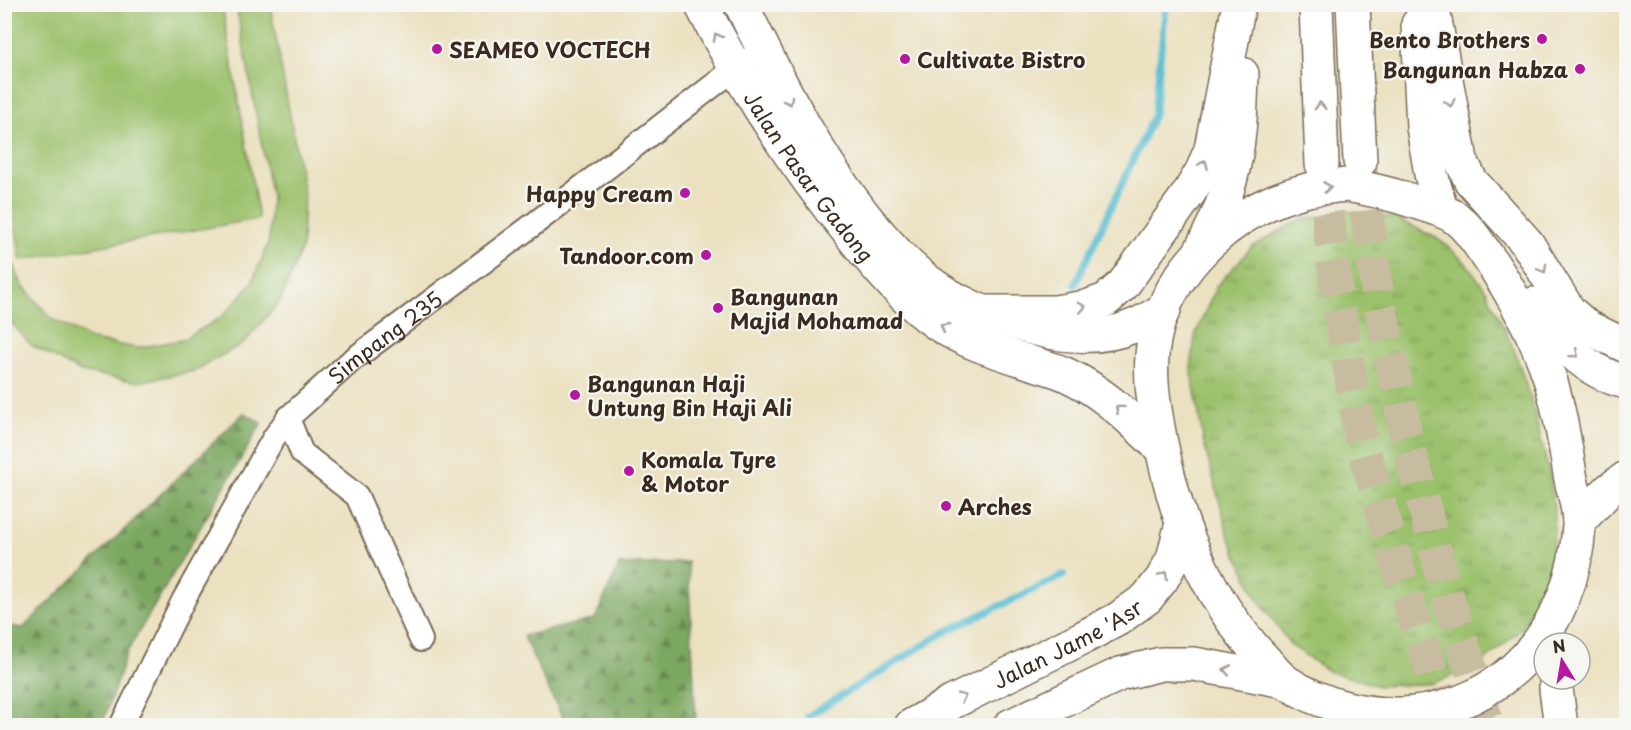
<svg xmlns="http://www.w3.org/2000/svg" width="1631" height="730" viewBox="0 0 1631 730" font-family="'Playpen Sans',sans-serif">
	<defs>
		<pattern id="grass-tufts" width="24" height="20" patternUnits="userSpaceOnUse" patternTransform="scale(1.5)"><rect width="24" height="20" fill="#9bc16c"/><path d="M3 7l-1-3M5 7V3M7 7l1-3M15 17l-1-3M17 17v-4M19 17l1-3" fill="none" stroke="#809d58"/></pattern>
		<pattern id="forest-firs" width="22" height="20" patternUnits="userSpaceOnUse" patternTransform="scale(1.5)"><rect width="22" height="20" fill="#7ca760"/><path d="M5 1l3.5 6h-7zM16 11l3.5 6h-7z" fill="#67884f"/></pattern>
	</defs>
	<rect width="100%" height="100%" fill="#f6f6f2"/>
	<filter id="ink" filterUnits="userSpaceOnUse"><feTurbulence type="fractalNoise" baseFrequency=".0167" numOctaves="2"/><feDisplacementMap in="SourceGraphic" scale="12" xChannelSelector="R" yChannelSelector="G"/><feConvolveMatrix kernelMatrix="1 2 1 2 8 2 1 2 1" color-interpolation-filters="sRGB"/></filter>
	<filter id="wash" filterUnits="userSpaceOnUse"><feTurbulence type="fractalNoise" baseFrequency=".008" numOctaves="4" result="noise"/><feDisplacementMap in="SourceGraphic" scale="24" xChannelSelector="R" yChannelSelector="G"/><feGaussianBlur stdDeviation="1.35" result="paint"/><feColorMatrix in="noise" values="0 0 0 0 0 0 0 0 0 0 0 0 0 0 0 0 0 1.4 0 .05"/><feComposite in="paint" operator="in"/></filter>
	<g filter="url(#wash)">
		<rect width="100%" height="100%" fill="#ebe1c0"/>
		<path fill="url(#grass-tufts)" stroke="#6b7645" stroke-width="1.5" d="M1347,211L1396,218L1440,240L1465,262L1486,290L1516,354L1532,403L1550,477L1555,519L1551,561L1540,595L1520,630L1480,665L1431,684L1379,686L1328,671L1291,645L1258,600L1229,537L1204,444L1191,368L1195,336L1216,287L1252,247L1299,220Z"/>
		<path fill="url(#forest-firs)" stroke="#5c683f" stroke-width="1.5" d="M244,413L262,423L127,652L102,725H5V625L23,628Z
			M688,562L696,725H566L523,636L595,619L619,565Z"/>
		<path fill="#9bc16c" stroke="#6b7645" stroke-width="1.5" d="M4,5H222L259,219L21,260L5,162Z
			M236,5H270L304,193L302,247L281,300L244,343L194,371L138,382L81,372L31,345L5,316V243L22,285L52,319L92,340L137,348L182,340L222,317L252,283L269,241L271,195Z"/>
		<g fill="none" stroke-linecap="round" stroke-linejoin="round">
			<path stroke="#53bcd1" stroke-width="7" d="M1075,285L1154,115L1166,4
				M808,716L947,631L1064,575"/>
		</g>
	</g>
	<g filter="url(#ink)">
		<g fill="none" stroke-linecap="round" stroke-linejoin="round">
			<path stroke="#c8bca0" stroke-width="33" stroke-dasharray="33 16" stroke-linecap="butt" d="M1360,162L1378,296L1406,434L1445,589L1489,726
				M1322,164L1338,302L1361,439L1407,598L1450,726"/>
			<defs>
				<g id="street">
					<path d="M288,418L302,453L357,496L421,640"/>
					<path id="s1" d="M121,726L184,599L273,439L288,418L351,361L538,221L746,60"/>
				</g>
				<g id="secondary">
					<path id="s2" d="M701,4C744,89 795,167 855,240C879,270 907,303 938,324C968,344 1002,353 1035,364C1045,367 1056,370 1065,374C1103,391 1132,421 1162,449"/>
					<path d="M741,4C779,82 817,158 871,224C889,245 907,266 929,282C953,300 986,315 1015,323C1052,335 1094,342 1131,327C1142,323 1153,316 1164,310"/>
				</g>
				<g id="primary">
					<path d="M1346,185C1371,189 1395,195 1419,203C1431,207 1443,210 1454,217C1468,226 1478,243 1488,257C1510,290 1531,327 1545,364C1558,399 1564,438 1570,474C1573,491 1580,510 1579,526C1576,575 1559,621 1526,657C1463,726 1361,730 1286,682C1278,676 1271,667 1265,660C1231,625 1207,584 1189,540C1175,507 1167,473 1160,438C1154,406 1148,373 1154,340C1169,265 1236,207 1308,190C1320,187 1333,187 1346,185Z"/>
					<path d="M1533,304C1553,338 1586,373 1626,382"/>
					<path d="M1579,521L1609,490L1626,478"/>
					<path d="M1556,679V689L1561,726"/>
					<path id="s3" d="M911,726L953,702L1084,637L1118,619L1147,598L1162,579L1173,559L1182,523"/>
					<path d="M1010,726L1120,674L1161,664H1194L1285,681"/>
				</g>
				<path id="highway" d="M1316,4L1322,164
					M1353,4L1360,161
					M1432,4L1461,160L1471,181L1527,243L1569,311L1587,327L1626,346
					M1418,24L1423,127L1431,174L1441,210
					M1199,254C1211,231 1223,207 1230,181C1240,146 1241,110 1242,74
					M982,312H1055L1086,307L1106,300L1123,285L1189,193L1202,171L1211,149L1239,4"/>
			</defs>
			<use href="#street" stroke="#796a57" stroke-width="26"/>
			<use href="#secondary" stroke="#796a57" stroke-width="36"/>
			<use href="#primary" stroke="#796a57" stroke-width="36"/>
			<use href="#highway" stroke="#796a57" stroke-width="36"/>
			<use href="#street" stroke="#fff" stroke-width="22"/>
			<use href="#secondary" stroke="#fff" stroke-width="33"/>
			<use href="#primary" stroke="#fff" stroke-width="33"/>
			<use href="#highway" stroke="#fff" stroke-width="33"/>
		</g>
		<defs><path id="oneway-chevron" d="M-2-3.5L2.5 0L-2 3.5" fill="none" stroke-width="1.6" stroke-linecap="round" stroke-linejoin="round" transform="scale(1.5)"/></defs>
		<g stroke="#a79f9a">
			<use href="#oneway-chevron" transform="translate(717 37) rotate(-119)"/>
			<use href="#oneway-chevron" transform="translate(789 101) rotate(61)"/>
			<use href="#oneway-chevron" transform="translate(1450 103) rotate(79)"/>
			<use href="#oneway-chevron" transform="translate(1320 106) rotate(-92)"/>
			<use href="#oneway-chevron" transform="translate(1204 164) rotate(-67)"/>
			<use href="#oneway-chevron" transform="translate(1327 187) rotate(-7)"/>
			<use href="#oneway-chevron" transform="translate(1543 269) rotate(60)"/>
			<use href="#oneway-chevron" transform="translate(1082 307) rotate(-12)"/>
			<use href="#oneway-chevron" transform="translate(944 327) rotate(-149)"/>
			<use href="#oneway-chevron" transform="translate(1575 354) rotate(40)"/>
			<use href="#oneway-chevron" transform="translate(1119 409) rotate(-138)"/>
			<use href="#oneway-chevron" transform="translate(1164 575) rotate(-59)"/>
			<use href="#oneway-chevron" transform="translate(1227 670) rotate(-170)"/>
			<use href="#oneway-chevron" transform="translate(962 697) rotate(-26)"/>
		</g>
	</g>
	<g fill="#b5179e" stroke="#f6f6f2" stroke-width="2">
		<circle cx="1542" cy="39" r="6"/>
		<circle cx="437" cy="49" r="6"/>
		<circle cx="905" cy="59" r="6"/>
		<circle cx="1580" cy="69" r="6"/>
		<circle cx="685" cy="193" r="6"/>
		<circle cx="706" cy="255" r="6"/>
		<circle cx="718" cy="308" r="6"/>
		<circle cx="575" cy="395" r="6"/>
		<circle cx="629" cy="471" r="6"/>
		<circle cx="946" cy="506" r="6"/>
	</g>
	<g text-anchor="middle" dominant-baseline="central" stroke-width="4.5" stroke-linejoin="round" paint-order="stroke">
		<g font-size="21" font-weight="bold" fill="#3b2a1e" stroke="#f6f6f2" text-anchor="start">
			<text x="1530" y="39" text-anchor="end">Bento Brothers</text>
			<text x="449" y="49">SEAMEO VOCTECH</text>
			<text x="917" y="59">Cultivate Bistro</text>
			<text x="1568" y="69" text-anchor="end">Bangunan Habza</text>
			<text x="673" y="193" text-anchor="end">Happy Cream</text>
			<text x="694" y="255" text-anchor="end">Tandoor.com</text>
			<text x="730" y="296">Bangunan<tspan x="730" dy="24">Majid Mohamad</tspan></text>
			<text x="587" y="383">Bangunan Haji<tspan x="587" dy="24">Untung Bin Haji Ali</tspan></text>
			<text x="641" y="459">Komala Tyre<tspan x="641" dy="24">&amp; Motor</tspan></text>
			<text x="958" y="506">Arches</text>
		</g>
		<g font-size="21" fill="#3b2a1e" stroke="#f6f6f2">
			<text stroke="none"><textPath href="#s2" startOffset="204">Jalan Pasar Gadong</textPath></text>
			<text stroke="none"><textPath href="#s1" startOffset="477">Simpang 235</textPath></text>
			<text stroke="none"><textPath href="#s3" startOffset="177">Jalan Jame 'Asr</textPath></text>
		</g>
	</g>
	<rect width="1631" height="730" fill="none" stroke="#f6f6f2" stroke-width="24"/>
	<g transform="translate(1562 661) rotate(349)"><circle r="28" fill="#f6f6f2" stroke="#aba49d" stroke-width="1.5"/>
	<path d="M0-4.5L10 22L0 15L-10 22Z" fill="#b5179e"/>
	<text y="-9" font-size="16" font-weight="bold" text-anchor="middle" fill="#3b2a1e">N</text>
	</g>
</svg>
